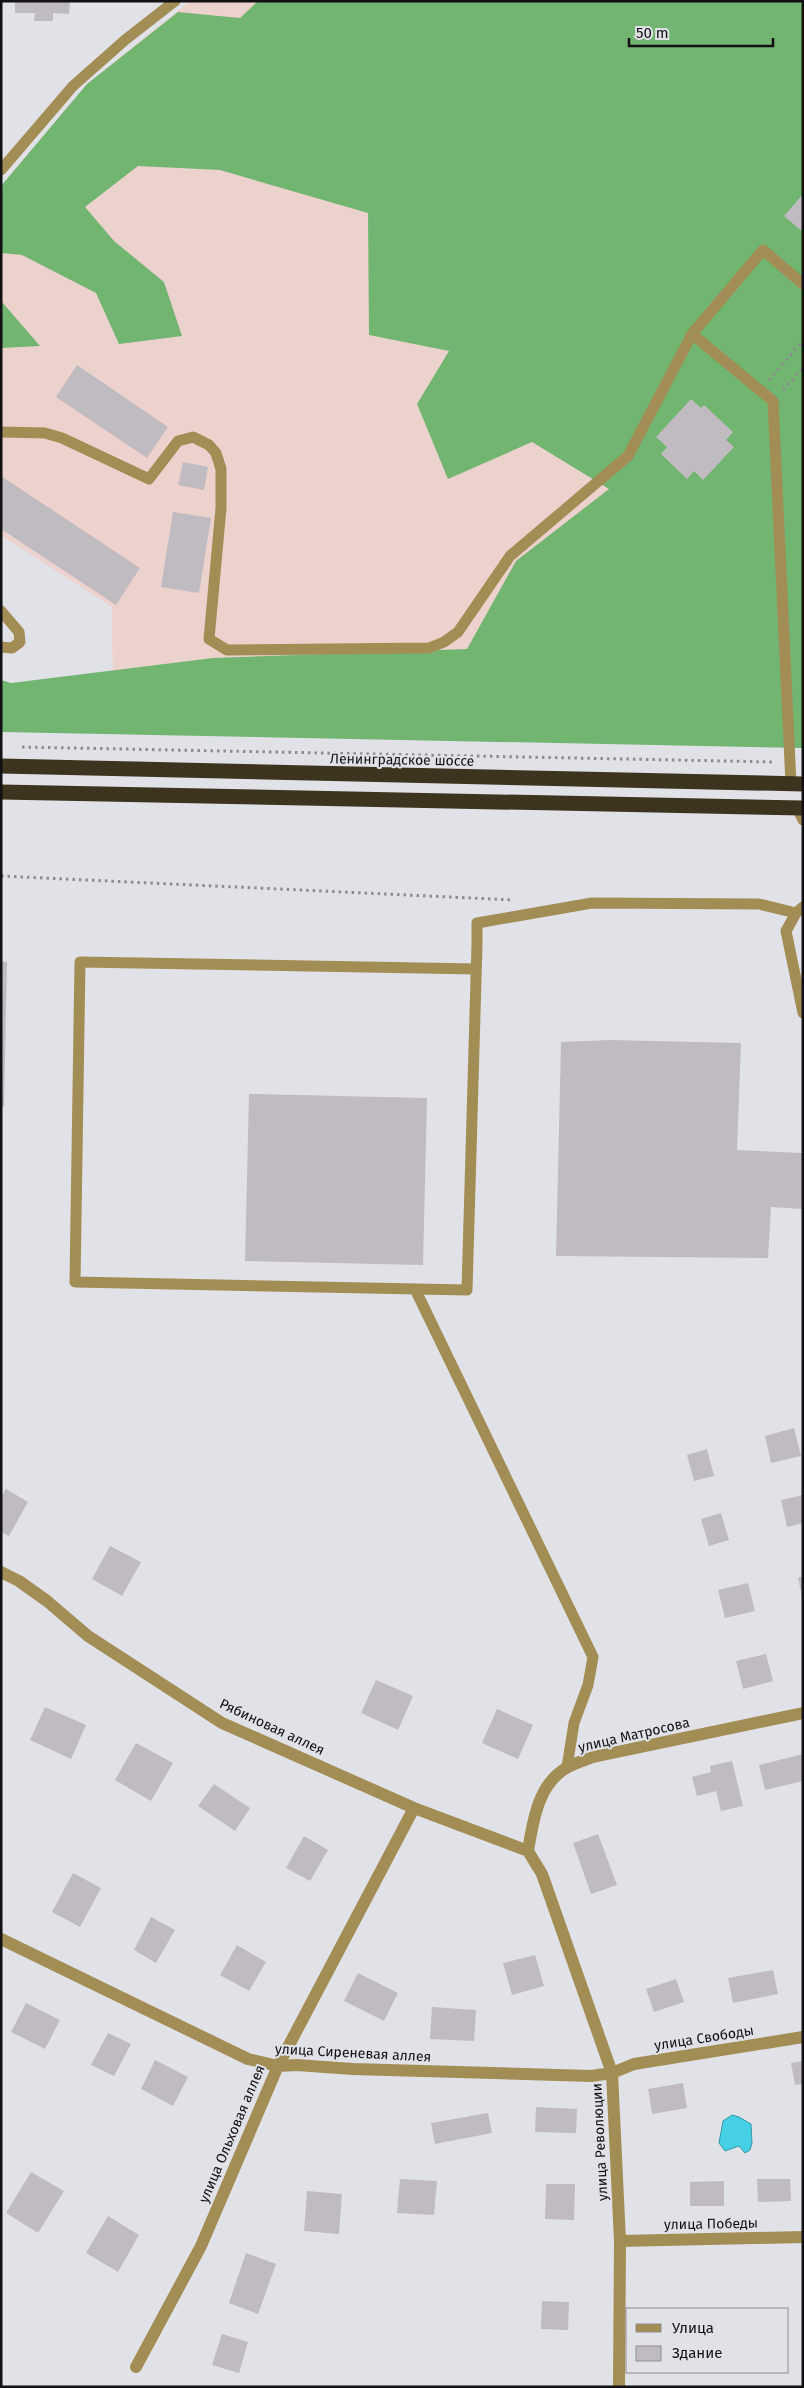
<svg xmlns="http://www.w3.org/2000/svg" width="804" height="2388" viewBox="0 0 804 2388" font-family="'Fira Sans',sans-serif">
	<rect width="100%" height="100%" fill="#e1e2e8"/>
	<path fill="#ecd2cd" d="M190,1H803V689L113,703L112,607L1,535V186L87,84Z"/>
	<path fill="#72b571" d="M258,1H803V748L1,732V680L11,683L213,658L467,649L516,561L609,489L532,442L448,479L417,404L449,351L369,335L368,213L220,170L138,166L85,207L114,241L164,282L182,336L119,344L96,293L22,255L1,253V186L87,84L178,12L240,18Z
		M1,299L2,302L40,346L1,348Z"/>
	<path fill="#46d0e5" stroke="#3697a6" d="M732,2115L739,2117L751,2124L752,2143L750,2150L745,2153L739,2146L725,2151L719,2143L723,2121Z"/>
	<path fill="#c0bbc0" d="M15,1H70L69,14L53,13V21H34L35,13H15Z
		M803,194V232L784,216Z
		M77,365L168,427L147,458L56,397Z
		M691,399L701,408L704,405L733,432L726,440L734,447L703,480L694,471L687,479L661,454L667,447L656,437Z
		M183,462L208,467L204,490L178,485Z
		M1,476L140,568L116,605L1,529Z
		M173,512L211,518L199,593L161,587Z
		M1,961L7,962L4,1107H1Z
		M610,1040L741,1043L737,1150L803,1153V1209L771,1207L768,1258L556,1256L561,1042Z
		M249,1094L427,1098L423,1265L245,1261Z
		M794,1428L801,1456L771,1463L765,1436Z
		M707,1449L714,1476L694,1481L687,1455Z
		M6,1489L28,1502L9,1536L1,1532V1497Z
		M803,1495V1523L787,1527L781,1500Z
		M721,1513L729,1540L709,1546L701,1519Z
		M110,1546L141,1562L122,1596L92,1579Z
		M803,1576V1596H802L798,1578Z
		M748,1583L755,1611L725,1618L718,1590Z
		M766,1654L773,1681L743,1689L736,1661Z
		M376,1680L413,1696L398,1730L361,1713Z
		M45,1707L86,1725L71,1759L30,1740Z
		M497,1709L533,1725L518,1759L482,1743Z
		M136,1743L173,1763L151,1801L115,1780Z
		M803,1754V1781L765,1790L759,1765Z
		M732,1761L743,1806L721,1811L716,1791L697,1796L692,1777L711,1772L710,1766Z
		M214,1784L250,1808L235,1831L198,1806Z
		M598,1834L617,1885L591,1894L573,1843Z
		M304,1836L328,1850L310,1881L286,1868Z
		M73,1873L101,1888L80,1927L52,1912Z
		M151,1917L175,1930L156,1963L134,1950Z
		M237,1945L266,1962L249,1991L220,1975Z
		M535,1955L544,1986L512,1995L503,1963Z
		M773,1970L778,1994L733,2003L728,1978Z
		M358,1973L398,1993L384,2021L344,2001Z
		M676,1979L684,2002L654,2012L646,1989Z
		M26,2003L60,2020L45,2049L11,2032Z
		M432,2007L476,2010L474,2041L430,2039Z
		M108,2033L131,2044L114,2076L91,2065Z
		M155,2060L188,2077L173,2106L141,2089Z
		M803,2061V2084L795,2085L791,2063Z
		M683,2083L687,2108L652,2114L648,2089Z
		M536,2107L577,2109L576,2133L535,2132Z
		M488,2113L492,2133L435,2144L431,2123Z
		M31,2172L64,2191L38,2233L6,2213Z
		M400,2179L437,2181L434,2215L397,2213Z
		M757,2179H790L791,2201L758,2202Z
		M724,2181V2206H690V2182Z
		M546,2184H575L574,2220L545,2219Z
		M307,2191L342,2194L339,2234L304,2231Z
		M108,2216L139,2235L118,2272L86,2253Z
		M246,2253L276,2264L258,2314L229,2303Z
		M542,2301L569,2302L568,2330L541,2329Z
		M222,2334L248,2342L239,2373L212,2365Z"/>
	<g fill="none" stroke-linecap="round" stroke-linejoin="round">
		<path stroke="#8c8c91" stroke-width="3" stroke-dasharray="2.5 4" stroke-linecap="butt" d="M769,380L803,341
			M783,390L803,368
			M22,747L775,762
			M1,876L514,900"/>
		<path stroke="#a28d54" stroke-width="11" d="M1,170L73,86L125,40L175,1
			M692,334L763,250L803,284
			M1,432L45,433L62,438L149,479L178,441L193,437L209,445L216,453L221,469V508L209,639L227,650L429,648L444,642L458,632L510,556L628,456L692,334L773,401L791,784
			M1,611L19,632L20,642L12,648L1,647
			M797,808L803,820
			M803,907L796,913L786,931L803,1013
			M476,969L80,962L75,1282L467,1290L477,945V923L592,903L759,904L796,913
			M415,1289L593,1657L588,1685L574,1723L567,1767"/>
		<path stroke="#a28d54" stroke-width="12" d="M1,1572L19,1581L47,1601L88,1636L222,1723L414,1808L528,1851
			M528,1851L542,1874L612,2073L620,2241L619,2387
			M528,1851C533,1821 538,1783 568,1767C576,1763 585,1760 593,1757L803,1713
			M1,1939L248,2059L278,2066L297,2065L353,2069L591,2076L612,2073L634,2064L803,2037
			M620,2241L803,2237
			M136,2367L201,2246L278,2066L414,1808"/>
		<path stroke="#3c341f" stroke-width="15" d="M1,766L803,784
			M1,792L803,808"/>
	</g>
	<g text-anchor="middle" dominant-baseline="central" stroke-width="4" stroke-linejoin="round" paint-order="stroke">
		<g font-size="14" fill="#111113" stroke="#e1e2e8">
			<text transform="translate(402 760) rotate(1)">Ленинградское шоссе</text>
			<text transform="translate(272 1727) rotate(25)">Рябиновая аллея</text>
			<text transform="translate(634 1735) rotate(-13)">улица Матросова</text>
			<text transform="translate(704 2038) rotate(-9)">улица Свободы</text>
			<text transform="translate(353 2053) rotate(3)">улица Сиреневая аллея</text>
			<text transform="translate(232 2134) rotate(-67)">улица Ольховая аллея</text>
			<text transform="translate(600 2142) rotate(-93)">улица Революции</text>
			<text transform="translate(711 2224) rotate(-1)">улица Победы</text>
		</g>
	</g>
	<rect width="804" height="2388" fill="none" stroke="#111113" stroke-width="5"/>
	<rect x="626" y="2308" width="162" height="65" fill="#e1e2e8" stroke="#8e8e93"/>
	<rect x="636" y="2324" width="25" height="8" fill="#a28d54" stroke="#8e8e93"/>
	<text x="672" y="2333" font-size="15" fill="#111113">Улица</text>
	<rect x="636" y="2346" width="25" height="15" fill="#c0bbc0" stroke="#8e8e93"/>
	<text x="672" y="2358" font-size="15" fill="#111113">Здание</text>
	<path d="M629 38v8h144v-8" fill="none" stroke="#111113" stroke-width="2.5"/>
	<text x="636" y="38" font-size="15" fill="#111113" stroke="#e1e2e8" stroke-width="4" paint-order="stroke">50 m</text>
</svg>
